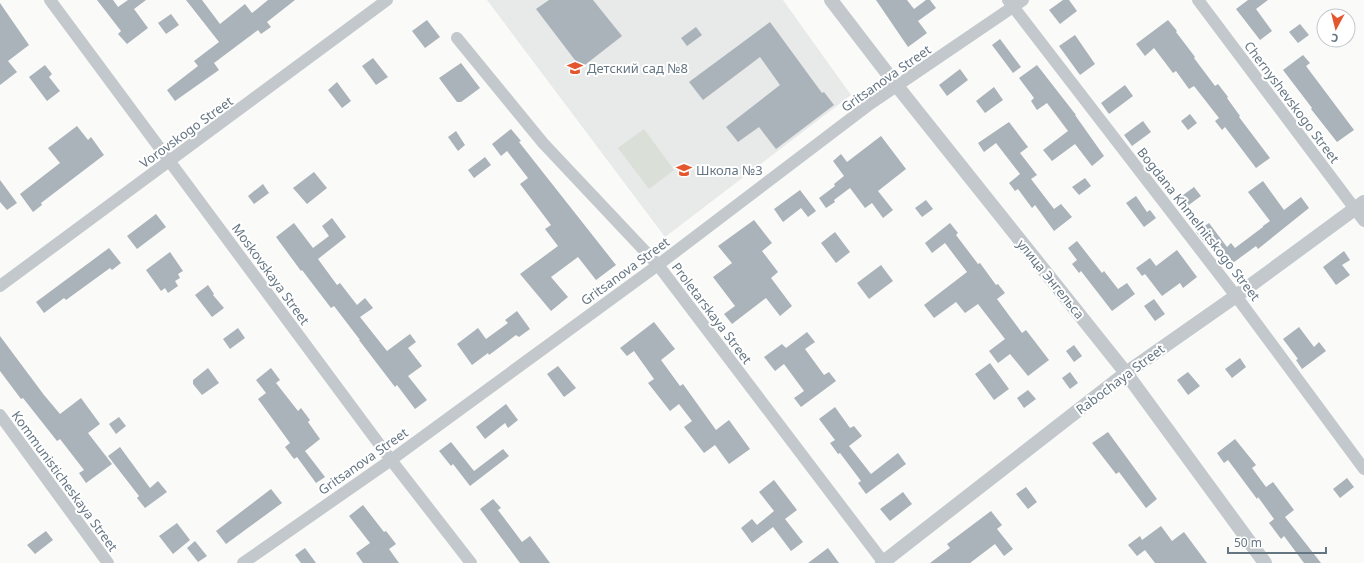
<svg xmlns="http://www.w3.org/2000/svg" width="1364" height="563" viewBox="0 0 1364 563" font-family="'Noto Sans',sans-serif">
	<rect width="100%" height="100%" fill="#fafaf8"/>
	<path fill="#e8e9e9" d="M487,0H783L851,95L665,237Z"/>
	<path fill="#dadfd7" d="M644,129L674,170L649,189L618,148Z"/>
	<path fill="#aab3b9" d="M97,0H113L118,7L128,0H146L134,9L148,28L127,44L118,34L121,31Z
		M186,0H202L220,24L245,4L252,13L268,0H295L267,22L271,27L261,34L258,30L214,63L219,70L175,101L167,90L198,66L194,61L219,42Z
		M549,0H593L622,36L581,68L536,9Z
		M876,0H907L914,9L926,0H930L936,8L918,21L927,33L908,47Z
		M1063,0H1069L1077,11L1060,24L1049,10Z
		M1248,0H1268L1256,9L1272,31L1260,40L1236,9Z
		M0,3L29,45L8,61L17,72L0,85Z
		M171,14L179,25L166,34L158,23Z
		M427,20L440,37L425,48L412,31Z
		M1168,20L1177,31L1176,32L1195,57L1194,58L1215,86L1218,84L1228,97L1227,98L1240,116L1239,117L1270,158L1256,168L1225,127L1222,130L1215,121L1219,118L1194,86L1189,89L1176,71L1173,73L1154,48L1145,56L1136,44Z
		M770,22L822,93L824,92L834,105L776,149L759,127L738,142L726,127L780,85L760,57L703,100L689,82Z
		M1300,24L1309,35L1298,43L1289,32Z
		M696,27L702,35L687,46L681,38Z
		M1075,35L1095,64L1080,75L1059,46Z
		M1000,39L1021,67L1013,73L992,45Z
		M1303,55L1310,63L1306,66L1354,130L1337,142L1311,109L1312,108L1283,70Z
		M373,58L388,77L376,85L362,66Z
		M461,63L480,88L461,102H457L439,78Z
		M45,65L52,74L49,77L60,91L47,101L29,77Z
		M1037,65L1076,115H1075L1104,156L1092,166L1075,144L1052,161L1043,150L1068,131L1047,103L1037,110L1031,101L1034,98L1019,78Z
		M960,69L968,80L947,96L939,85Z
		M337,82L351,101L342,108L328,90Z
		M1125,85L1133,96L1109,114L1101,103Z
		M994,87L1003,100L985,113L976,101Z
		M1190,114L1197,123L1188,130L1181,121Z
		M1143,121L1151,132L1132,146L1124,135Z
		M1009,122L1028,147L1020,153L1037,175L1031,179L1054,209L1061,204L1072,217L1054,231L1035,205L1032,208L1018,189L1015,191L1009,183L1020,174L996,143L984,152L978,143Z
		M77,126L88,140L91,137L104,155L41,203L42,205L33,212L20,194L60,163L48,148Z
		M511,129L521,141L519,142L616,265L596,280L578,257L551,277L568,297L551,311L520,274L558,246L545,229L551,225L520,184L528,178L507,151L501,156L492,144Z
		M456,131L465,145L458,151L448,137Z
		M881,136L906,169L878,191L893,210L883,218L872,203L865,208L850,188L834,200L835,202L826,208L819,198L835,186L834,184L844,176L833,161L841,154L847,162Z
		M485,157L491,165L474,178L468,170Z
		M314,172L327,188L307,204L293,188Z
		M1085,178L1091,186L1079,195L1072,187Z
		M0,180L17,203L7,210L0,202Z
		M1263,181L1284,210L1301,197L1309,208L1258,249L1256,246L1226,268L1206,242L1205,243L1196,232L1209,223L1227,247L1231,243L1235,248L1263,227V226L1270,221L1248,192Z
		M263,184L269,193L254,204L248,196Z
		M1194,187L1201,196L1182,210L1175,201Z
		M800,190L816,211L808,217L801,208L783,222L774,209Z
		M1136,196L1147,212L1150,210L1156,218L1144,227L1126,203Z
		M926,200L933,209L922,217L915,208Z
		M156,214L166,227L137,249L127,236Z
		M332,218L346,237L318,259L337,285L340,283L357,305L365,298L373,308L360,317L387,351L410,334L416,342L408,348L422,366L408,376L427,400L415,409L397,385L395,387L359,340H360L334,306L331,308L302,270L301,271L276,237L294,223L313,248L329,236L322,226Z
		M754,220L772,243L762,251L778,272L771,278L792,306L780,316L766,298L732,324L724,314L735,306L713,277L732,263L718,246Z
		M950,223L958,233L956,235L978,264L980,263L996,285L998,284L1005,293L997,299L1022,333L1026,330L1049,360L1028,376L1010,354L998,363L989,351L1005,339L978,304L965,313L956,302L934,318L924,305L967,272L945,243L932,253L925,243Z
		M835,232L850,252L836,263L821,243Z
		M1077,241L1102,273L1104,271L1118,289L1127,283L1135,294L1112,311L1081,271L1079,273L1072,264L1077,260L1068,248Z
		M109,248L121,263L112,270L110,268L66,300L64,298L44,313L36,302Z
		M1177,250L1197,277L1183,288L1180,283L1162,296L1145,274L1142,276L1136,268L1150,258L1156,266Z
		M1344,251L1350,260L1342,265L1350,275L1336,285L1323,267Z
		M170,252L183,271L178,274L180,278L175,281L178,286L168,293L165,288L161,291L146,270Z
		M881,265L893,281L869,299L857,283Z
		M208,285L214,294L213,295L224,308L212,317L195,295Z
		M1154,299L1165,314L1155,321L1144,306Z
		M517,311L530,329L519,337L516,335L489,355L488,353L472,365L457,344L478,328L486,339L508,323L505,320Z
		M654,322L675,349L661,360L680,386L683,384L716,430L729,420L750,449L729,464L715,445L704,453L684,427L692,421L679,404L670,411L648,383L654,379L634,351L627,356L620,348Z
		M1299,327L1314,347L1319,342L1326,351L1302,369L1296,360L1298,359L1283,339Z
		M238,328L245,338L230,349L223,339Z
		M807,332L815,342L805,349L824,375L829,372L836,381L801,407L794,398L804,391L784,364L775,371L764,357L782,344L786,348Z
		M0,336L44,395L60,414L81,398L100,424L88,433L112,464L86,483L79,473L84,470L60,439L57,441L23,398L21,399L0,371Z
		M1074,345L1082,356L1074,362L1066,351Z
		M1240,358L1246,367L1232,378L1225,369Z
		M990,363L1009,389L994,400L975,374Z
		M558,366L576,388L564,397L547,374Z
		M208,368L219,383L202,395L193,384V380Z
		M271,368L280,380L276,383L298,411L301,408L310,420L308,422L320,439L305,451L325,477L316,483L297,457L294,459L285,447L290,443L258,399L266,393L256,380Z
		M1070,372L1078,383L1070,389L1062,378Z
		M1188,372L1200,386L1188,395L1177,380Z
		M1028,390L1036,399L1024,408L1017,398Z
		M506,404L518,420L508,428L505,423L485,439L476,427Z
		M835,407L850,428L854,426L862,436L849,446L871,474L898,453L906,464L866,494L858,483L861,481L840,453L838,454L830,443L835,440L819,419Z
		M119,417L126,426L116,434L109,424Z
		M1108,432L1157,499L1146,508L1119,472L1116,474L1092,443Z
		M1235,439L1256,465L1252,468L1266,487L1273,482L1294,510L1285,517L1321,563H1304L1284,536L1281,539L1269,523L1274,519L1258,497L1257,499L1228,460L1224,463L1217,453Z
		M451,442L474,471L503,449L509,456L470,486L453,464L451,466L439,451Z
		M120,447L150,488L158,481L167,492L145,508L137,498L139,496L108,456Z
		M1347,478L1354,487L1340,498L1333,489Z
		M774,480L797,510L785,519L803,542L791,551L773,527L752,543L741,528L752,519L757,525L774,511L759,492Z
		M1026,487L1037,502L1028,509L1016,494Z
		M271,489L282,503L226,544L216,531Z
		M903,492L912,504L890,521L880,509Z
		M493,499L501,508L498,510L522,542L530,536L550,563H520L480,509Z
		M363,505L384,532L386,531L396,544L389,549L399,563H363L356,553L370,543L349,516Z
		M991,511L1002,525L997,529L1013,549L1004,556L995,544L970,563H930L950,548L947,544Z
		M177,523L190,540L173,554L159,536Z
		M1161,526L1172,541L1184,532L1207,563H1155L1145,550L1137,556L1128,545L1140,536L1142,540Z
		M46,531L53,540L35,554L27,545Z
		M195,541L207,556L198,562L187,548Z
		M305,548L316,563H301L295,555Z
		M828,548L839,563H808Z"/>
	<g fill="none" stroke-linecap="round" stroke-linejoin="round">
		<path stroke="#c3c8cc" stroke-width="12" d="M50,0L391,460L471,563
			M1008,0L1236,296L1364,469
			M1198,0L1364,221
			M457,38L543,143L658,265L884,563
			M0,286L387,0
			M0,415L108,563
			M243,563L391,460L658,265L870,104L1023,0"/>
		<path stroke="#c3c8cc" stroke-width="14" d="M831,0L897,86L1126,373L1265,563
			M882,563L1126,373L1236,296L1364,202"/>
	</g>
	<defs>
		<symbol id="school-bare" viewBox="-9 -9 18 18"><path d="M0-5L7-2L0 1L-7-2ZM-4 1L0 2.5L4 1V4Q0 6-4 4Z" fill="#e4572e" stroke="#fff" stroke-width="2.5" paint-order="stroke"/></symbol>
	</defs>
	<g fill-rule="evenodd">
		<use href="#school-bare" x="564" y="57" width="22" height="22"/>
		<use href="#school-bare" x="673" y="159" width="22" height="22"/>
	</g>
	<g text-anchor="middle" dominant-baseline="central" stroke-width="4" stroke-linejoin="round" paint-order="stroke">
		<g font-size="13" fill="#657683" stroke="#fff" text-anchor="start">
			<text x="587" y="68">Детский сад №8</text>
			<text x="696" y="170">Школа №3</text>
		</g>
		<g font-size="13" fill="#657683" stroke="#fff">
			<text transform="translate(886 78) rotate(-35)">Gritsanova Street</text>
			<text transform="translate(1292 102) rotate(53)">Chernyshevskogo Street</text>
			<text transform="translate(186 132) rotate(-36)">Vorovskogo Street</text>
			<text transform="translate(1199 224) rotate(52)">Bogdana Khmelnitskogo Street</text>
			<text transform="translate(625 271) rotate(-36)">Gritsanova Street</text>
			<text transform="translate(271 274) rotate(54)">Moskovskaya Street</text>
			<text transform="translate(1051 279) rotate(51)">улица Энгельса</text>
			<text transform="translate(712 313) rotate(53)">Proletarskaya Street</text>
			<text transform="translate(1120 379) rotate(-37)">Rabochaya Street</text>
			<text transform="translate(363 461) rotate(-35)">Gritsanova Street</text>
			<text transform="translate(65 481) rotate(54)">Kommunisticheskaya Street</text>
		</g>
	</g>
	<g transform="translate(1336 28) rotate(187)"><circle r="19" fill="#ffffff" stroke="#c1c8cd"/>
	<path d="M0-3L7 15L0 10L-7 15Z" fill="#e4572e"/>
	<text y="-6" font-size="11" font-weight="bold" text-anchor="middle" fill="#657683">С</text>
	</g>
	<path d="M1228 547v6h98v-6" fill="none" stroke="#657683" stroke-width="2"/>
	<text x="1234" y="547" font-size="12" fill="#657683" stroke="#ffffff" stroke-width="3" paint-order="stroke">50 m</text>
</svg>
